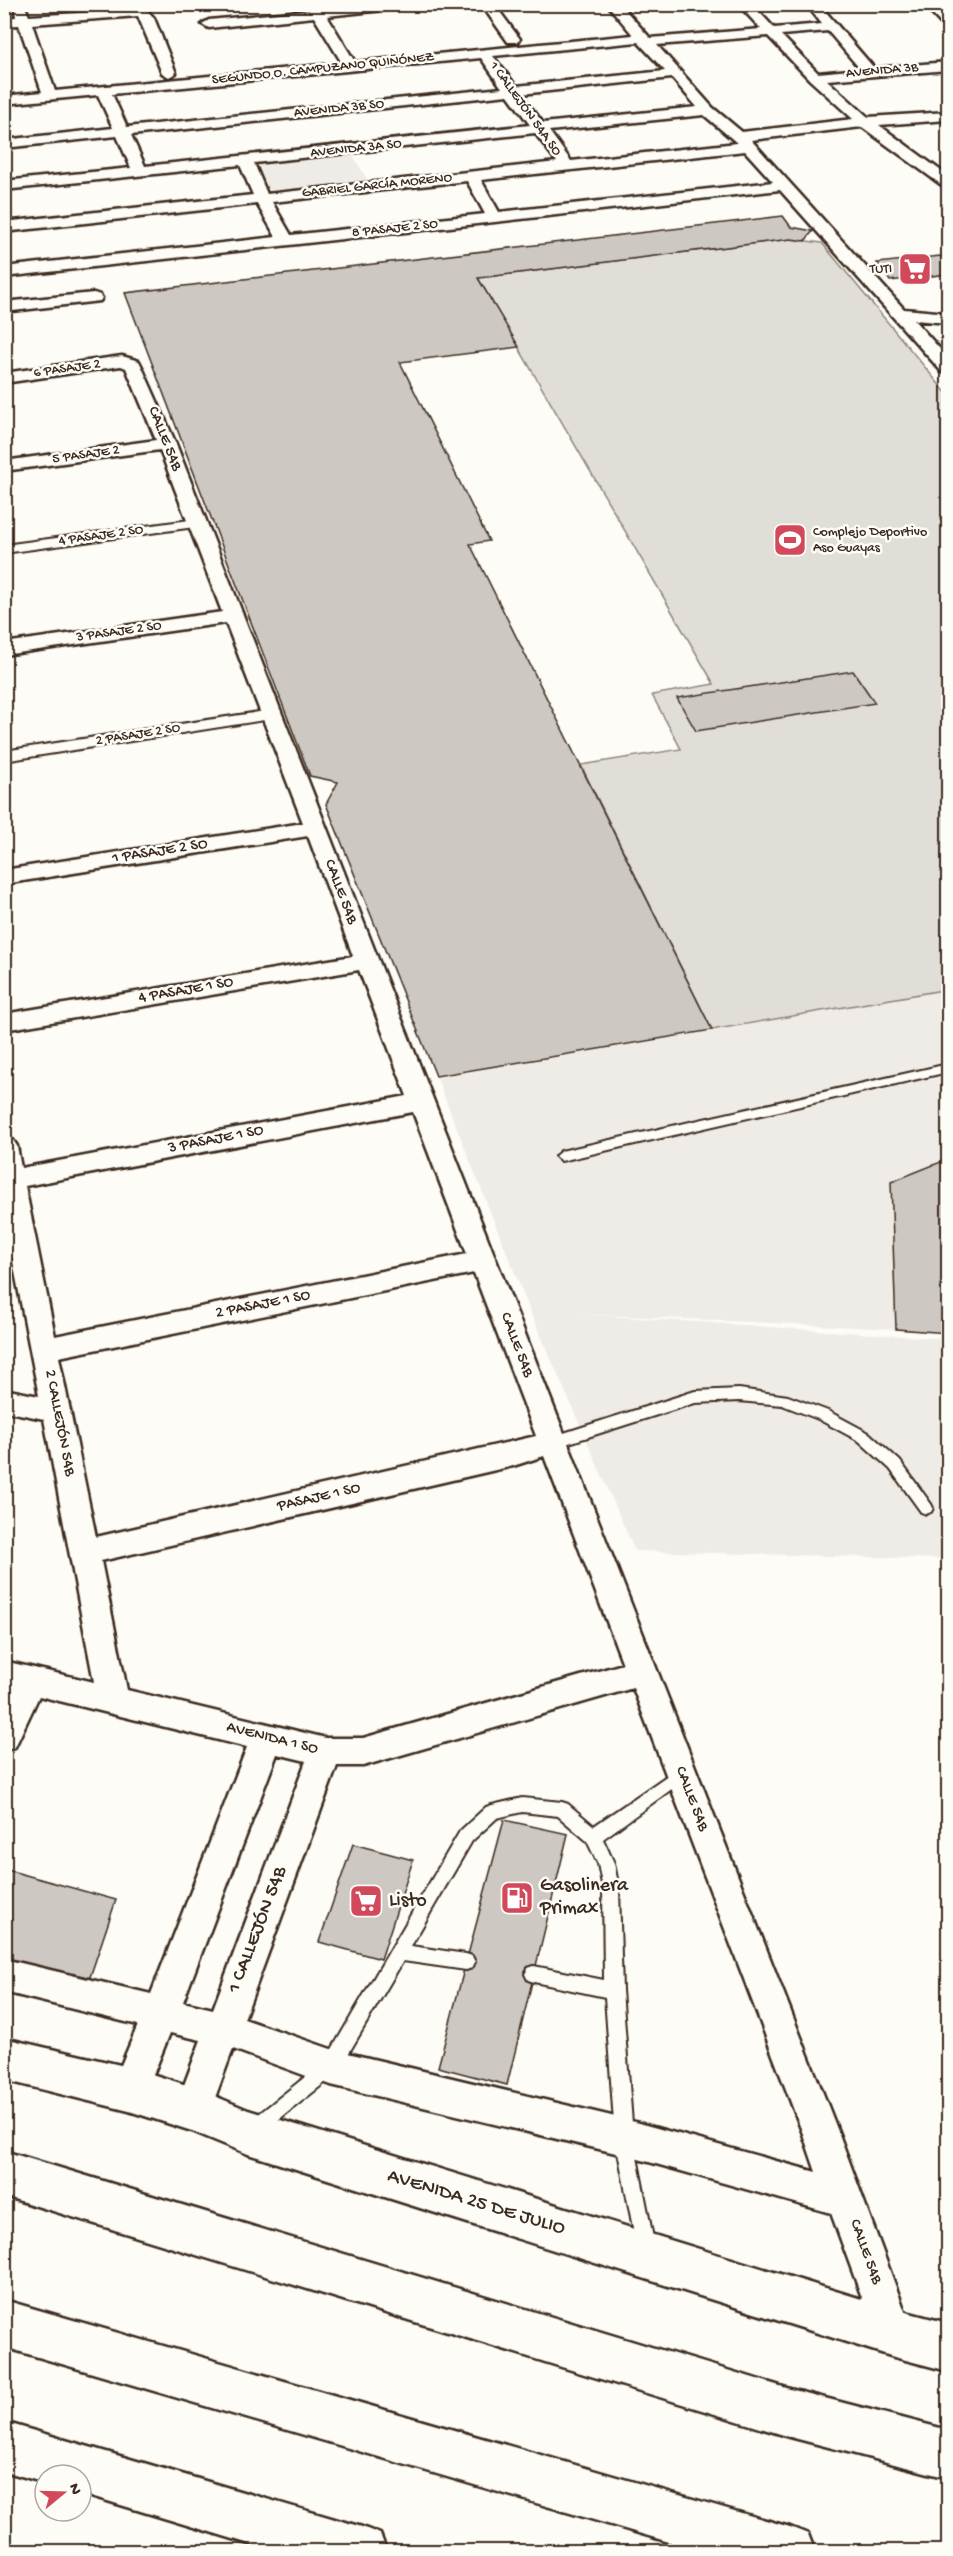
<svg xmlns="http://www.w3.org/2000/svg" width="953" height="2556" viewBox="0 0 953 2556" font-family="'Gochi Hand',sans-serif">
	<rect width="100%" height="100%" fill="#fdfcf7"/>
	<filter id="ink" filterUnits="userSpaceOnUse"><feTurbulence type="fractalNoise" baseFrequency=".0167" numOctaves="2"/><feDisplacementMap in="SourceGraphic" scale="12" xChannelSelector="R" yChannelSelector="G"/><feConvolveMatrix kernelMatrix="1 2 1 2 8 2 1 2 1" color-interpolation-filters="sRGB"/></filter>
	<g filter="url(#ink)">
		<path fill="#efece7" d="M350,151L370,184L267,196L252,162Z
			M948,989V1159L891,1182L896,1329L578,1314L948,1339V1559L635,1551L530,1311L436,1076Z"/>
		<path fill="#e1ded7" stroke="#8e847a" stroke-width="1.5" d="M791,239L822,243L948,395V989L712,1030L581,765L681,749L652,695L714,684L478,278Z"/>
		<path fill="#cdc8c2" stroke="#3b2a1e" stroke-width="1.5" d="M783,216L791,227L813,231L805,241L791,239L478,278L519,347L400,362L489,541L470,544L712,1030L436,1076L326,804L338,782L310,776L125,293Z
			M940,256L948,264V274L890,281L877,263Z
			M853,671L875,703L696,731L677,698Z
			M948,1159V1333L896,1329L891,1182Z
			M504,1820L568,1834L507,2085L438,2067Z
			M353,1844L413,1860L381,1959L319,1942Z
			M4,1869L116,1900L89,1980L4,1959Z"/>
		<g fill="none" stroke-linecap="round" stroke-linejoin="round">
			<defs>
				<path id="service" d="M948,1064V1072L561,1161L555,1156L561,1151Z
					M739,1389L788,1396L828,1411L869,1433L900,1461L931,1504L933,1508L931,1512L926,1514L921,1512L890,1469L859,1441L818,1419L782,1405L739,1401L695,1403L553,1448L548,1446L546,1442L548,1438L695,1391Z
					M681,1766L687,1768L689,1773L687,1778L603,1839L614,1863L619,1889L622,1990L633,2137L655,2248L653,2255L646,2257L639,2255L637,2248L615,2137L605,1997L534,1982L528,1980L525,1974L528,1968L534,1966L604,1980L603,1889L598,1864L587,1841L558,1816L522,1812L497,1818L472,1841L411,1946L466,1954L472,1956L475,1962L472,1968L466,1970L403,1961L337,2073L262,2133L256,2136L250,2133L247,2127L250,2121L325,2061L460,1831L486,1807L492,1805L522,1798L562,1802L568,1804L594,1826Z"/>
				<path id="pedestrian" d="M197,519L202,520L204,523L202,526L4,553V545Z
					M272,710L277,712L280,715L277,718L4,761V751Z"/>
				<path id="minor" d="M14,4H24L29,16L146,9L154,18L176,73L169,77L162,73L138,16L32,24L55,91L342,63L314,17L209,28L202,24L209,20L310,10L307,4H320L322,8L360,4H408L402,8L327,16L355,62L633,35L607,4H620L650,38L761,29L738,4H752L774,28L822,24L806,4H819L874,68L948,62V70L827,80L868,117L948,112V120L879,125L948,176V187L943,186L862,127L751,140L904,309L948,313V323L914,320L948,358V373L942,372L780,190L4,277V267L276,237L257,204L4,232V222L253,195L240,165L4,190V181L131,168L117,136L4,148V140L113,128L98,95L4,104V96L42,92L19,25L4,26V18L16,17ZM828,31L860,69L818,73L781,35ZM768,36L810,80L853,119L742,132L712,107L657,45ZM638,42L665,71L516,86L493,56ZM481,58L502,88L127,127L112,94ZM672,78L697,107L543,123L521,94ZM508,95L530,125L145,166L131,135ZM704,115L737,143L571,161L549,131ZM535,133L557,162L267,194L254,163ZM745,151L773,182L499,212L481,180ZM467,181L485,214L291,235L272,202Z
					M481,4H494L520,39L518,42H508Z
					M923,4H937L948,16V27L943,26Z
					M94,293L100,295L102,298L100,301L4,312V302Z
					M122,356L139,361L141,365L176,444L839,2134L913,2333L908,2347L894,2352L880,2347L831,2213L624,2155L331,2085L233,2049L206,2122L193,2127L180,2122L175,2109L201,2040L170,2033L142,2102L129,2107L116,2102L111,2089L138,2025L4,1992V1959L151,1994L247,1747L39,1696L15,1747L4,1751V1702L11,1689L4,1688V1661L94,1682L44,1419L4,1411V1389L39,1396L4,1215V1137L13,1140L17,1146L21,1168L407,1096L359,970L4,1030V1014L353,956L308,836L4,884V870L303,823L226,623L4,655V643L222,612L160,450L4,471V461L156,440L126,368L121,366L4,383V373ZM413,1112L467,1254L55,1336L25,1186ZM474,1273L536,1436L96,1537L59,1357ZM544,1456L623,1664L363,1738H326L127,1690L101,1561L513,1466ZM633,1688L803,2134L816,2172L624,2119L331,2049L244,2019L337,1766H363ZM277,1754L306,1761L213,2009L183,2002Z"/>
				<path id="primary" d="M4,2038L129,2067L193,2087L248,2110L894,2309L948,2323V2371L894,2357L248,2154L192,2131L129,2111L4,2080Z
					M4,2151L790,2389L948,2430V2478L790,2437L4,2196Z
					M4,2300L790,2527L808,2534L815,2552H703L4,2347Z
					M4,2422L362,2527L380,2534L387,2552H276L81,2493V2475H45V2483L4,2471Z"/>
			</defs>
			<use href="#service" stroke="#3b2a1e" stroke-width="4"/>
			<use href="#pedestrian" stroke="#3b2a1e" stroke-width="4"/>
			<use href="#minor" stroke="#3b2a1e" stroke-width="5"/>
			<use href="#primary" stroke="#3b2a1e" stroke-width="5"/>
			<use href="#service" fill="#fdfcf7" fill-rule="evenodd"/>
			<use href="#pedestrian" fill="#fdfcf7" fill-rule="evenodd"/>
			<use href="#minor" fill="#fdfcf7" fill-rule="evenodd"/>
			<use href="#primary" fill="#fdfcf7" fill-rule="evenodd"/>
		</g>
	</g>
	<defs>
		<symbol id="supermarket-square" viewBox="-11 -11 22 22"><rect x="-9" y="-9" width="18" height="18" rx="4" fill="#d1495b" stroke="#fdfcf7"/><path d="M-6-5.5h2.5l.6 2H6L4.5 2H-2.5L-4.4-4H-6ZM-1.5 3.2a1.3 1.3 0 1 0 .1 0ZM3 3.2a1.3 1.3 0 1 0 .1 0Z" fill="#fff"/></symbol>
		<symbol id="stadium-square" viewBox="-11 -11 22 22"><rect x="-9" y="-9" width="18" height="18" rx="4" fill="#d1495b" stroke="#fdfcf7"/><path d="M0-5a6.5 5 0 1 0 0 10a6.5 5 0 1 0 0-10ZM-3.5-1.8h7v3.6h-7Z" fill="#fff"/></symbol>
		<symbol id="fuel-square" viewBox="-11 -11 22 22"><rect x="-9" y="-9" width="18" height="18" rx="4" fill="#d1495b" stroke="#fdfcf7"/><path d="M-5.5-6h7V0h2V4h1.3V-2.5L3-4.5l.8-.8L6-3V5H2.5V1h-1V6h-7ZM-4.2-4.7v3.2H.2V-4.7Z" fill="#fff"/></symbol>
	</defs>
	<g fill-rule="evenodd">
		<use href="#supermarket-square" x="896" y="250" width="38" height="38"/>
		<use href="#stadium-square" x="771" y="521" width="38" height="38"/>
		<use href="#fuel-square" x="498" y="1879" width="38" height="38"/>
		<use href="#supermarket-square" x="347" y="1882" width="38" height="38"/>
	</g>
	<g text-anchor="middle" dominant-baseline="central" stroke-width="5" stroke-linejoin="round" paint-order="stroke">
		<g font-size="14" fill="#3b2a1e" stroke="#fdfcf7">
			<text transform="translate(323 69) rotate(-6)">SEGUNDO O. CAMPUZANO QUIÑÓNEZ</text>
			<text transform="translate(882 71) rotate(-5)">AVENIDA 3B</text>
			<text transform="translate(339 109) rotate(-6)">AVENIDA 3B SO</text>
			<text transform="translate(525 109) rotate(54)">1 CALLEJÓN 54A SO</text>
			<text transform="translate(356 149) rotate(-6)">AVENIDA 3A SO</text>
			<text transform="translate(377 186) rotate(-6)">GABRIEL GARCÍA MORENO</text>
			<text transform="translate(395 229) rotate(-6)">8 PASAJE 2 SO</text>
			<text transform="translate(67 369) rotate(-8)">6 PASAJE 2</text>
			<text transform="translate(86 455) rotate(-8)">5 PASAJE 2</text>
			<text transform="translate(101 536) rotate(-8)">4 PASAJE 2 SO</text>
			<text transform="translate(119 632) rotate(-8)">3 PASAJE 2 SO</text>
			<text transform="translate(138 735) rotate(-9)">2 PASAJE 2 SO</text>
		</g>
		<g font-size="14" fill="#3b2a1e" stroke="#fdfcf7" text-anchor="end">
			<text x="892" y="269">TUTI</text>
			<text x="813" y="532" text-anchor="start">Complejo Deportivo<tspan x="813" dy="16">Aso Guayas</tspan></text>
		</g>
		<g font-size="16" fill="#3b2a1e" stroke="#fdfcf7">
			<text transform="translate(164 439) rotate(68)">CALLE 54B</text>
			<text transform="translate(160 852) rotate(-9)">1 PASAJE 2 SO</text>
			<text transform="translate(340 892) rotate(69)">CALLE 54B</text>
			<text transform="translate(186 991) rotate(-10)">4 PASAJE 1 SO</text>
			<text transform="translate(216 1140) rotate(-11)">3 PASAJE 1 SO</text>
			<text transform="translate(263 1305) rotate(-11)">2 PASAJE 1 SO</text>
			<text transform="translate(516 1345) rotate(69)">CALLE 54B</text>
			<text transform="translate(59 1423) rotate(79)">2 CALLEJÓN 54B</text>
			<text transform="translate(319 1498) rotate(-13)">PASAJE 1 SO</text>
			<text transform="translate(272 1739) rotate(14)">AVENIDA 1 SO</text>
			<text transform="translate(691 1799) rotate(69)">CALLE 54B</text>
			<text transform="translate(865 2252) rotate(70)">CALLE 54B</text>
		</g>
		<g font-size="20" fill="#3b2a1e" stroke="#fdfcf7" text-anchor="start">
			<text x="540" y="1886">Gasolinera<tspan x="540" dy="23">Primax</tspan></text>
			<text x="389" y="1901">Listo</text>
		</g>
		<g font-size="20" fill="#3b2a1e" stroke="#fdfcf7">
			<text transform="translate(258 1930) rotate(-69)">1 CALLEJÓN 54B</text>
			<text transform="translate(476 2203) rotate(17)">AVENIDA 25 DE JULIO</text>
		</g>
	</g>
	<rect width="953" height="2556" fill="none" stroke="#fdfcf7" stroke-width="24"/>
	<rect x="12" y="12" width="929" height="2532" fill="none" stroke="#3b2a1e" stroke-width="2" filter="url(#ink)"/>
	<g transform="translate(63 2493) rotate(71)"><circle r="28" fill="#fdfcf7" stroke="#afa8a0" stroke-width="1.5"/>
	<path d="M0-4.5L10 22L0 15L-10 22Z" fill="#d1495b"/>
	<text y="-9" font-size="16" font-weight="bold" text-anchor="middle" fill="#3b2a1e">N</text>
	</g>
</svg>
